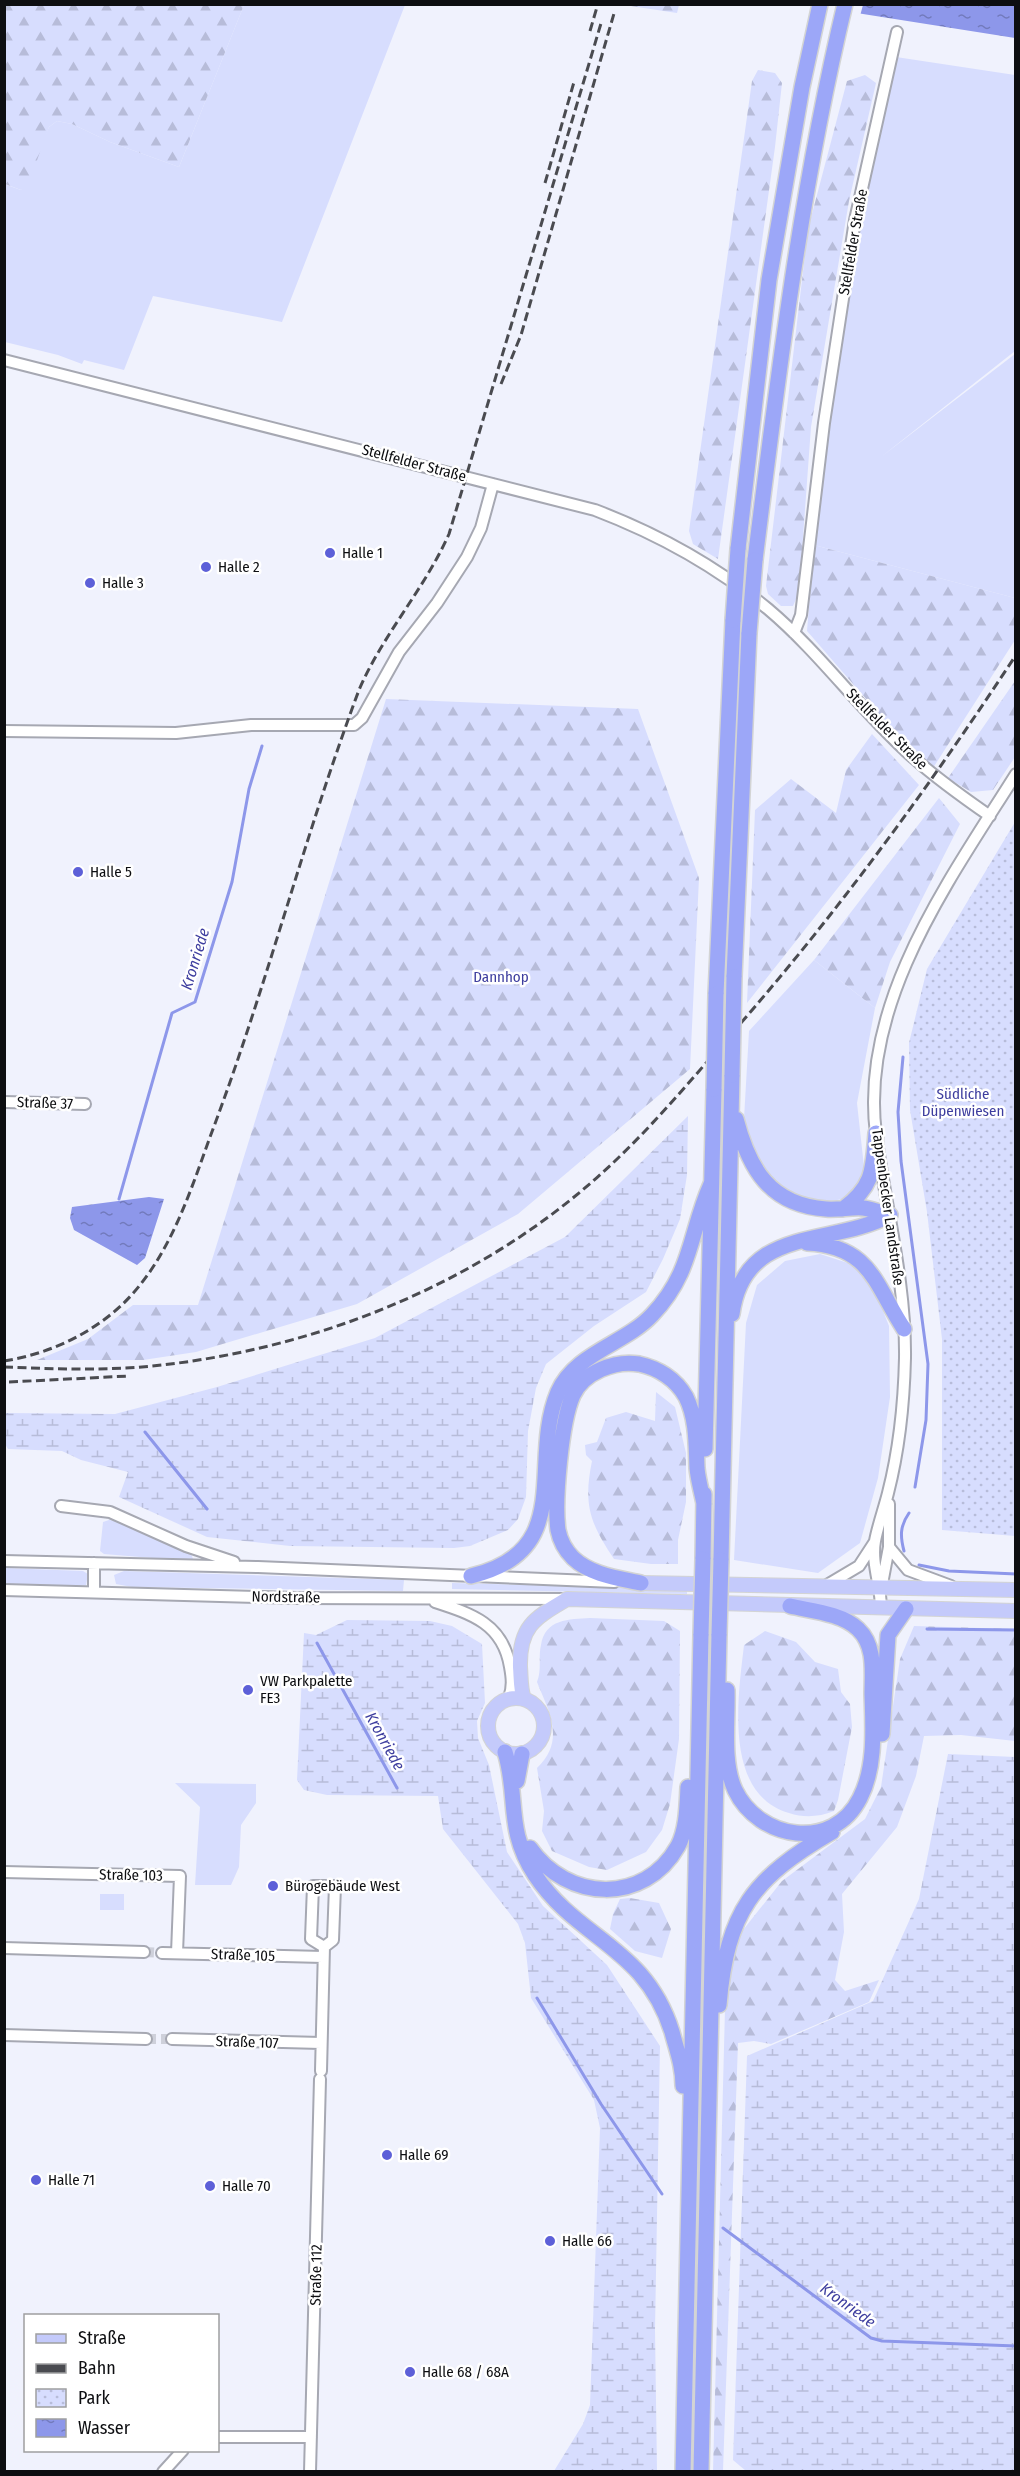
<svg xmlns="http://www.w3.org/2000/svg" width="1020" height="2476" viewBox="0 0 1020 2476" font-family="'Fira Sans Condensed',sans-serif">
	<defs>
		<pattern id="forest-firs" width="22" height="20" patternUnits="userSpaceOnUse" patternTransform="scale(1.5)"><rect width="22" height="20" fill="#d7ddfe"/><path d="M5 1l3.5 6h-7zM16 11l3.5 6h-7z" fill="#b7bcd9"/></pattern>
		<pattern id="wetland-marsh" width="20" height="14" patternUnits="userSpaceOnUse" patternTransform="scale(1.5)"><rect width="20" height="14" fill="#d7ddfe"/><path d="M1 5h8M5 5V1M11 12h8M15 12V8" fill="none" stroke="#b7bcd9"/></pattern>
		<pattern id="park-dots" width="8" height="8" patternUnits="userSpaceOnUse" patternTransform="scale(1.5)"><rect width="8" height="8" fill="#d7ddfe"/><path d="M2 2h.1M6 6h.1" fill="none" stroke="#b7bcd9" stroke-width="1.8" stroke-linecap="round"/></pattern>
		<pattern id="water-ripples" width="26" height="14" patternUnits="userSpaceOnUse" patternTransform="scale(1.5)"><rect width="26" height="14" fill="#8d97ea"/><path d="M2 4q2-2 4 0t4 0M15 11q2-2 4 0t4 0" fill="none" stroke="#727abc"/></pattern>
	</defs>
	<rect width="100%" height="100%" fill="#f0f2fd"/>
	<path fill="#d7ddfe" d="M244,5H405L282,322L153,296L124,370L84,360L82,364L58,355L5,342L4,184L21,190L49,127L57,121L72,124L110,142L179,167Z
		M896,57L1015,75V351L881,457L1015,354V598L814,545L820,505V478L860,222Z
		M814,960L875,1008L857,1103L864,1167L857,1190L843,1199L826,1202L808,1200L786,1192L771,1178L747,1144L744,1119L749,1031Z
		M820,1254L854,1265L876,1293L889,1326L890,1397L878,1478L860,1543L818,1573L734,1560L746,1323L757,1285L785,1261Z
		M109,1520C139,1522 165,1542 191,1554L193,1559L188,1561L104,1554L100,1551L103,1522Z
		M5,1568L83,1571L88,1574L86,1585L80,1586L5,1584Z
		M124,1571L404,1580L403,1591L132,1587L116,1584L114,1575Z
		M452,1583L687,1589V1594L452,1589Z
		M175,1783L256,1784V1803L241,1825L239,1867L231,1885H195L200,1807Z
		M100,1894H124V1910H100Z"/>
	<path fill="url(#forest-firs)" d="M4,5L5,4L244,5L179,167L110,142L72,124L57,121L49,127L31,177L21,190L5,184Z
		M624,5L679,4V5L677,13Z
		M758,70L775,73L782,83L775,147L718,559L693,544L689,531L752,81Z
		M865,75L876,83L849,201L811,427L799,592L793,606H781L768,594L766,586L808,229L847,81Z
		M814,545L1015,598V640L933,768L894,731L807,631Z
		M1015,681V757L993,790L971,792L948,778Z
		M386,699L638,709L699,878L690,1069L518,1214L357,1304L196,1352L143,1360H37L88,1339L133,1305H198Z
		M872,734L919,785L747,1003L755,810L791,779L836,813L846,770Z
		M939,798L960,824L890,962L875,1008L814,960Z
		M656,1392L675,1407L686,1453V1502L678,1540V1564H651L614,1559C590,1523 583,1505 592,1461L586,1455L585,1445L597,1442L606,1418L626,1412L655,1421Z
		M590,1618L664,1621L680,1631L679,1739L670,1804L662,1830L646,1852L607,1870L589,1867L552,1851L542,1831L544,1811L537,1768C566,1740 549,1712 537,1682C542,1669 538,1658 541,1645C545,1619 569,1619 590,1618Z
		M914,1626L1015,1629V1741L961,1735L924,1736L916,1776L897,1827L842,1894L844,1932L835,1980L845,1991L879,1980L869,2002L771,2044L754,2041L738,2043L723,2471L713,2472L725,2009L732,1957L743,1930L782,1881L865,1819L881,1787L900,1659Z
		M765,1631L796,1642L815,1662L838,1669L841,1692L850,1704L852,1727L838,1800L834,1811C819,1817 804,1818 789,1813C723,1794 738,1697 744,1645Z
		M630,1898L659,1903L671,1929L662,1958L635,1951L610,1929L613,1914L620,1899Z"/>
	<path fill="url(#wetland-marsh)" d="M688,1116L687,1175L680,1219L663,1259L646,1292L594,1326L546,1364L536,1388L528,1431L526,1497L518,1519L508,1530L470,1546L454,1548L290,1546L207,1537L119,1497L128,1472L81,1460L62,1451L8,1449L5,1444V1413L115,1414L217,1387L375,1338L565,1237Z
		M347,1620L430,1621L452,1626L482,1644L485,1703L477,1721L478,1738L489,1765L507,1852L543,1906L607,1965L660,2046L655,2330L657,2471H554L583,2424L590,2405L600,2128L594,2100L531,1998L525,1943L518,1924L443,1829L438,1796L327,1795L304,1790L297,1780L304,1633L316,1635Z
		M948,1754L1015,1757V2471H746L733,2460L747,2056L873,2001L919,1899Z"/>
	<path fill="url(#park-dots)" d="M1015,822V1536L942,1530V1339L927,1212L910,1110L909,1043L927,969Z"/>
	<path fill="url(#water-ripples)" d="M806,5H1015V38Z
		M149,1197L164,1199L145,1258L137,1265L74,1230L70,1218L72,1207Z"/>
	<path fill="#f0f2fd" d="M804,4L863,5L860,16L806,7Z"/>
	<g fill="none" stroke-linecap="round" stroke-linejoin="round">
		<path stroke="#8d97ea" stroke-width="3" d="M903,1057L898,1112L901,1161L928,1364L926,1420L915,1487
			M119,1199L172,1013L195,1002L232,882L249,789L262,746
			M145,1432L207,1509
			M904,1551C900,1536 900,1526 909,1513
			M919,1565L949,1571L1016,1574
			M927,1629L1016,1630
			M317,1643L397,1788
			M537,1998L601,2104L662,2194
			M723,2228L871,2338L882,2341L1016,2346"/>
		<path stroke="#ced0da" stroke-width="10" stroke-dasharray="10 5" stroke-linecap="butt" d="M144,1952L162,1953
			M146,2039H172"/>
		<defs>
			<path id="minor" d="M4,360L595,510C658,534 716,566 768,609C819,652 858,707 907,752C933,776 961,796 990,816
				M794,633L801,615L824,423L855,220L897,32
				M4,731L176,733L251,725H354L362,718L399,652L437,603L467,557L481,528L493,484
				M4,1102L85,1104
				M61,1506L110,1512L186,1546L234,1562
				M889,1547L908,1570L951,1586
				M4,1561L258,1567L614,1582
				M882,1584L889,1547V1504
				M827,1585L859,1566L874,1543
				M4,1590L296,1598L567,1599
				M94,1592V1563
				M435,1602C472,1614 503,1624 510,1667C512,1678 513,1687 509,1698
				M881,1608C881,1586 871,1563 875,1541C878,1525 884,1509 888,1493C899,1450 904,1403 905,1358C906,1283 886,1209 876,1134C859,1003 950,879 1016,774
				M4,1872L180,1876L177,1953
				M4,1948L144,1952
				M162,1953L323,1957
				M4,2035L146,2039
				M172,2039L321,2043
				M321,2071L324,1947L333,1940L335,1886H313L311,1939L324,1947
				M218,2437H311
				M163,2472L183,2450
				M310,2472L320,2079"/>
			<path id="major" d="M641,1583L1016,1590
				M488 1726a28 28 0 1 1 56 0a28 28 0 1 1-56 0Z
				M524,1699C520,1688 521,1678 520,1667C519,1626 535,1618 567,1599L1016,1611"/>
			<path id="highway" d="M738,549L769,280L802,87L820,4
				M755,560C778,374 801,187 845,4
				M734,977L749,633
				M716,994L733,620
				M736,1119C749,1169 770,1205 826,1209C839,1210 851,1207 863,1208C872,1209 882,1213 890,1215
				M843,1209C874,1186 873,1169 876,1133
				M807,1243C871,1246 875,1285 904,1329
				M732,1314C744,1224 833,1247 890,1215
				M705,1449L714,1089
				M703,1559L704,1494
				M721,1560L732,1075
				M471,1576C577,1551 528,1463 558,1392C575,1353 625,1344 652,1315C693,1272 689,1233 711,1184
				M641,1583C618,1578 591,1575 573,1558C566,1551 560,1540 558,1530C554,1501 561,1422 573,1395C584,1372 615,1360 639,1364C658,1368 676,1379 686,1397C697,1419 696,1445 697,1468C698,1480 702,1493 704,1504
				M727,1690C728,1721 722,1762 735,1790C759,1840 833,1852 860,1798C876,1767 873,1728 872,1694C872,1672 876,1646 858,1629C841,1613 811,1611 790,1606
				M882,1734L888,1635L906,1609
				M505,1752C519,1798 505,1829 535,1875C578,1940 645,1946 672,2032C677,2051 683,2066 683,2086
				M517,1781L522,1754
				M530,1848C567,1901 644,1906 678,1846C687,1829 687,1805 688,1787
				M719,2005C727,1911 753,1878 832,1832
				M683,2472L701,1634
				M701,2472L719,1634"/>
		</defs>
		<use href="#minor" stroke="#a6a8b2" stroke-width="14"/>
		<use href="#major" stroke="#d3d4d4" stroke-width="16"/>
		<use href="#highway" stroke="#d3d4d4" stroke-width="18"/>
		<use href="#minor" stroke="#fff" stroke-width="10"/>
		<use href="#major" stroke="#c4cafb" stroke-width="14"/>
		<use href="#highway" stroke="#9ca7f8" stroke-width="15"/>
		<path stroke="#4a4b50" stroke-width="3" stroke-dasharray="9 4.5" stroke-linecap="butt" d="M590,31L597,7
			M545,183L574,82
			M501,384L521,335L615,10
			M4,1361C56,1353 108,1326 140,1285C176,1240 193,1183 213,1129C267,985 305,834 359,690C383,634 424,590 449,534L602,20
			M4,1367C57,1369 110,1371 162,1365C322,1347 482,1282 602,1173C652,1128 695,1075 740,1024C841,908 931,784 1016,655
			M9,1382L129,1376"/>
		<defs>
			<path id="highway-bridge" d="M733,620L738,549
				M749,633L755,560
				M732,1075L734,977
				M714,1089L716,994
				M701,1634L703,1559
				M719,1634L721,1560"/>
		</defs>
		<use href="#highway-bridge" stroke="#d3d4d4" stroke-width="18" stroke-linecap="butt"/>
		<use href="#highway-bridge" stroke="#9ca7f8" stroke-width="15"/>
	</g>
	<g fill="#5d60d8" stroke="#fff" stroke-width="2">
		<circle cx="330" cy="553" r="6"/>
		<circle cx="206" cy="567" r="6"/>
		<circle cx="90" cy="583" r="6"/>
		<circle cx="78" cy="872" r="6"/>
		<circle cx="248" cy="1690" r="6"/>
		<circle cx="273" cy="1886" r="6"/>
		<circle cx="387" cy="2155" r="6"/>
		<circle cx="36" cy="2180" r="6"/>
		<circle cx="210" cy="2186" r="6"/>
		<circle cx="550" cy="2241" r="6"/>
		<circle cx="410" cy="2372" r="6"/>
	</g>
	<g text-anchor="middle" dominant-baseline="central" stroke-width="5" stroke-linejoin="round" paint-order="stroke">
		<g font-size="15" fill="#0d0e11" stroke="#fff">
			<text transform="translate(853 242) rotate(-80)">Stellfelder Straße</text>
			<text transform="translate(414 463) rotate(15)">Stellfelder Straße</text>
			<text transform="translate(887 729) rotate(45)">Stellfelder Straße</text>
			<text transform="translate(45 1103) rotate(2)">Straße 37</text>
			<text transform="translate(888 1207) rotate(82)">Tappenbecker Landstraße</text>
			<text transform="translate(286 1597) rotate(1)">Nordstraße</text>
			<text transform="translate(131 1875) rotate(1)">Straße 103</text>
			<text transform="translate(243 1955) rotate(2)">Straße 105</text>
			<text transform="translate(247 2042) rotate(2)">Straße 107</text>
			<text transform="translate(316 2275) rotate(-89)">Straße 112</text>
		</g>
		<g font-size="15" fill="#0d0e11" stroke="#fff" text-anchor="start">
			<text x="342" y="553">Halle 1</text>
			<text x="218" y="567">Halle 2</text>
			<text x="102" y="583">Halle 3</text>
			<text x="90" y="872">Halle 5</text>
			<text x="260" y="1681">VW Parkpalette<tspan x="260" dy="17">FE3</tspan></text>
			<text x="285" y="1886">Bürogebäude West</text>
			<text x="399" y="2155">Halle 69</text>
			<text x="48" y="2180">Halle 71</text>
			<text x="222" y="2186">Halle 70</text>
			<text x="562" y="2241">Halle 66</text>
			<text x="422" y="2372">Halle 68 / 68A</text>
		</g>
		<g font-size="15" fill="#3d3d9e" stroke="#fff">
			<text x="501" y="977">Dannhop</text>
			<text x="963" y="1094">Südliche<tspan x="963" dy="17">Düpenwiesen</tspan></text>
		</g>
		<g font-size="16" font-style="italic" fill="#3e3e9f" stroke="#fff">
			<text transform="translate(195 959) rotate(-73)">Kronriede</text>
			<text transform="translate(385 1741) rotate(61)">Kronriede</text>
			<text transform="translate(848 2305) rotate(36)">Kronriede</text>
		</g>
	</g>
	<rect width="1020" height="2476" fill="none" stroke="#0d0e11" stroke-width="12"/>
	<rect x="24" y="2314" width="195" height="138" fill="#ffffff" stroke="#9e9fa0" stroke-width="1.5"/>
	<rect x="36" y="2334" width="30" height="9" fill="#c4cafb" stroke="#9e9fa0" stroke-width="1.5"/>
	<text x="78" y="2344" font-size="18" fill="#0d0e11">Straße</text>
	<rect x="36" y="2364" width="30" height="9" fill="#4a4b50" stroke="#9e9fa0" stroke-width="1.5"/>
	<text x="78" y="2374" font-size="18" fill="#0d0e11">Bahn</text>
	<rect x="36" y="2389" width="30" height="18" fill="url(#park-dots)" stroke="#9e9fa0" stroke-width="1.5"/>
	<text x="78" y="2404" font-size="18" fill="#0d0e11">Park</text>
	<rect x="36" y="2419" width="30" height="18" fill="url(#water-ripples)" stroke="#9e9fa0" stroke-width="1.5"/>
	<text x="78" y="2434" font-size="18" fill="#0d0e11">Wasser</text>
</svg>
